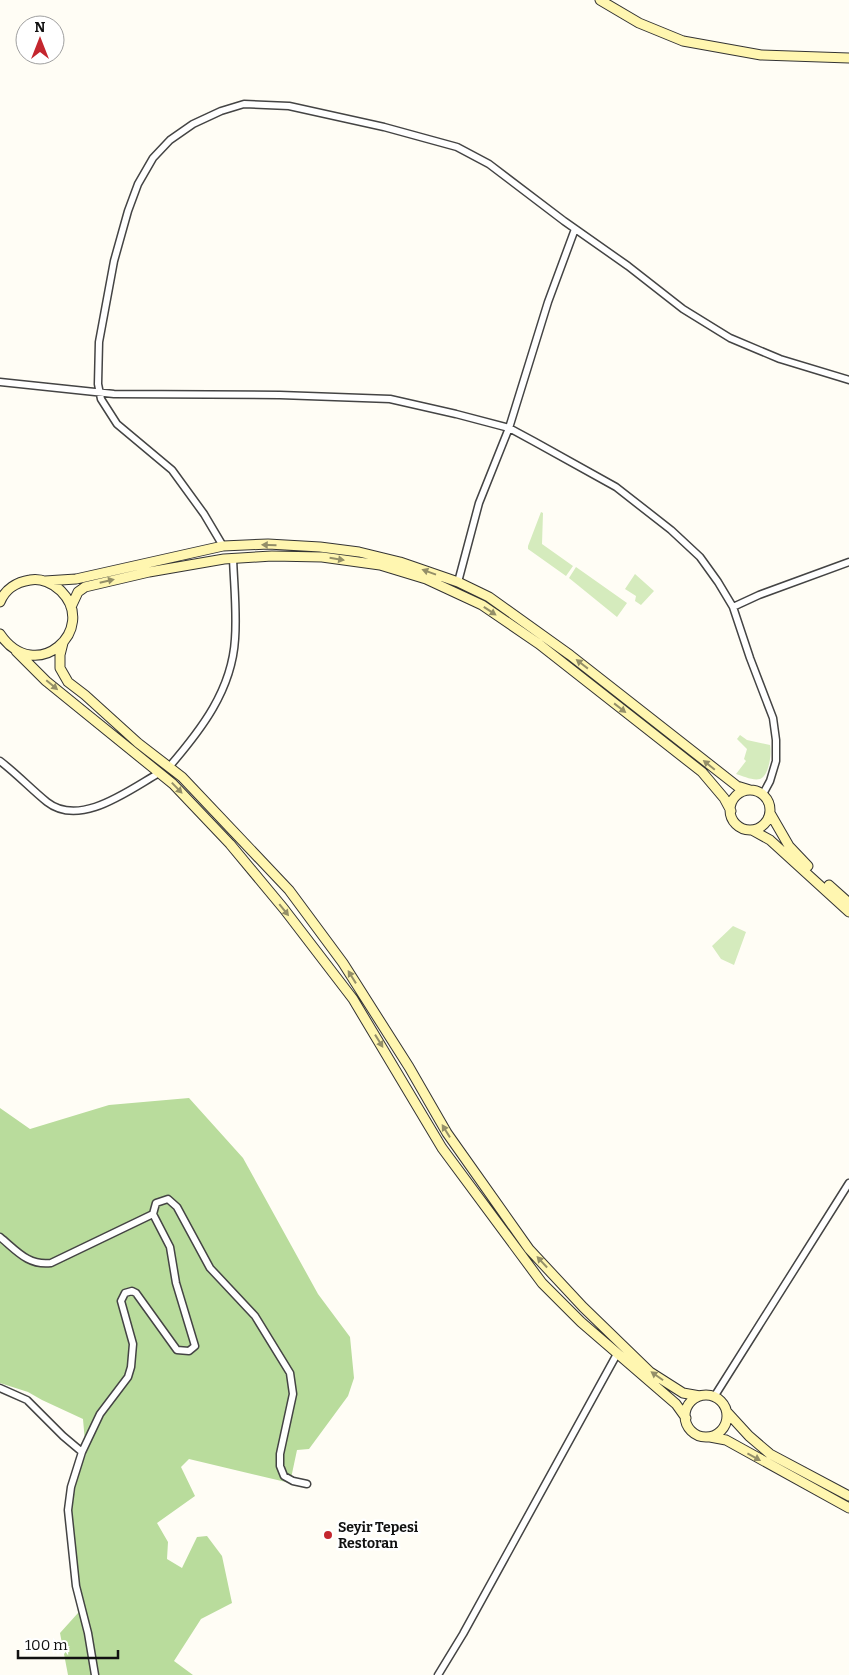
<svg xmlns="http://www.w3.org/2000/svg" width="849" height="1675" viewBox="0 0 849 1675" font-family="Bitter,serif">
	<rect width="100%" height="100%" fill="#fffdf5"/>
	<path fill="#d5ebbd" d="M541,512L543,513L542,544L573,566L566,576L528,549V546Z
		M576,567L627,603L617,617L569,578Z
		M635,574L654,591L641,605L635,601L636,596L625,589Z
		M740,735L747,740L770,745C772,753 769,776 760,779C753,781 743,776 736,774L746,761L744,759L747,749L737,739Z
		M733,926L746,932L734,965L721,959L712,946Z"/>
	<path fill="#b9dc9c" d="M189,1098L243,1158L318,1294L350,1337L354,1378L348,1396L309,1449L297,1450L290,1483L189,1459L181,1467L195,1496L157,1523L168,1542L167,1559L182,1568L197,1537L207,1536L222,1556L232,1603L201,1619L174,1661L193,1675H68L60,1633L78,1613L74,1547L70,1515L74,1484L86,1454L83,1419L42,1400L28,1392L0,1383V1108L30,1129L109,1105Z"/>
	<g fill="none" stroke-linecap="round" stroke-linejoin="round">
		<defs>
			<path id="street" d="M0,382L114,394L280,395L390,399L456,414L509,428L535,442L616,487L671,530L700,557L718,582L733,607L750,658L773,718L776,740V761L770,781L763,794
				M223,546L204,514L172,470L117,424L101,399L98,384L99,342L114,261L128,211L138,184L153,158L170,140L193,124L221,111L244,104L289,106L384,127L457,147L489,164L564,221L628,266L683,309L730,338L780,359L849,380
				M458,582L479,503L509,428L548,302L575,229
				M733,607L759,595L849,562
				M0,761C17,774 31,789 47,802C80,828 129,790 159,773
				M169,767C201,730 232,690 235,639C237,612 234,585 233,558
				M0,1237C16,1250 28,1266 51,1263L153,1214
				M0,1388L27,1400L63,1436L82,1452
				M714,1397L849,1183
				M95,1675L88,1633L76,1586L68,1510L71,1487L82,1452L100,1414L128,1377L131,1367L133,1344L121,1301L125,1293L132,1291L136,1293L177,1350L189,1351L195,1346L176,1283L170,1247L153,1214L156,1203L168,1199L177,1207L210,1268L255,1316L290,1373L293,1394L280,1454V1466L284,1476L293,1481L307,1484
				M438,1675L463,1634L617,1354"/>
			<path id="secondary" d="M600,0L639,23L683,41L761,55L849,58
				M45,581L76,579L223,546L268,544L320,547L359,552L400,562L458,582L489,597L570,655L737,786L750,790
				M0,602C5,589 17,582 30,580C41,578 53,583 61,591C99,629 36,687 0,634
				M71,607L78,592L85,587L149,572L224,559L272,556L322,557L380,565L426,579L482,605L539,644L702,772L724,798L731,811
				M63,643L60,655V668L68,682L85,695L138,743L182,777L289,890L343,963L409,1067L447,1133L529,1249L583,1307L650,1372L683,1393L700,1396
				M16,651L46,681L173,784L230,844L284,909L353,999L442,1148L542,1283L581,1322L676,1404L686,1418
				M730 810a20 20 0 1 1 40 0a20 20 0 1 1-40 0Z
				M770,813L789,846L808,866
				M752,830L770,840L849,912
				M829,885L849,903
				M685 1416a21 21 0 1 1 42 0a21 21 0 1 1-42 0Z
				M727,1412L749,1436L770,1454L849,1496
				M710,1437L726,1440L849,1508"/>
		</defs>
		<use href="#street" stroke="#444" stroke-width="9"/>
		<use href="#secondary" stroke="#333" stroke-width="11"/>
		<use href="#street" stroke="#fff" stroke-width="6"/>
		<use href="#secondary" stroke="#fff6b0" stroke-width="9"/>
	</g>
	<defs><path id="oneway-solid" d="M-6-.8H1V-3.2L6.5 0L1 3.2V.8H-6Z" transform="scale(1.25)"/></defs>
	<g fill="#948f68">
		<use href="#oneway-solid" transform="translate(269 545) rotate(-179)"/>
		<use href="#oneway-solid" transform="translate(337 559) rotate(9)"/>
		<use href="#oneway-solid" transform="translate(429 572) rotate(-160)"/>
		<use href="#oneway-solid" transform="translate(107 581) rotate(-13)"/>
		<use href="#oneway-solid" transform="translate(490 611) rotate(34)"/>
		<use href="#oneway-solid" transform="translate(582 664) rotate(-142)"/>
		<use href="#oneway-solid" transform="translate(52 685) rotate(40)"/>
		<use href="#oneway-solid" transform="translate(620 708) rotate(38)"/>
		<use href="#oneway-solid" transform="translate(709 765) rotate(-141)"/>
		<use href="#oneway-solid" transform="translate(177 788) rotate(46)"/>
		<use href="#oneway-solid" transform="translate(284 910) rotate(51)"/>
		<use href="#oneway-solid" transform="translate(352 977) rotate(-122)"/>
		<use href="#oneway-solid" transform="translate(379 1041) rotate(58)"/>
		<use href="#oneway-solid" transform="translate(446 1131) rotate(-122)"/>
		<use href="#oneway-solid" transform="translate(542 1262) rotate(-133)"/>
		<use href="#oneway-solid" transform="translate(657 1376) rotate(-145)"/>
		<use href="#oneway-solid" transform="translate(754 1457) rotate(29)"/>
	</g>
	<circle fill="#c4262e" stroke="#fff" stroke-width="2" cx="328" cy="1535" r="5"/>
	<g text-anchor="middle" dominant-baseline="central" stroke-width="5" stroke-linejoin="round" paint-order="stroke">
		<g font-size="14" font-weight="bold" fill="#111" stroke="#fff" text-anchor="start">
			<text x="338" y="1527">Seyir Tepesi<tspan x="338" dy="16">Restoran</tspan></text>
		</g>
	</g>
	<g transform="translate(40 40)"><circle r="24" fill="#ffffff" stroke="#a0a0a0"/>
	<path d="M0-4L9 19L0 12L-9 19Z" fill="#c4262e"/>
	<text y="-8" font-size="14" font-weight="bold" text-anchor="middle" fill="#111111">N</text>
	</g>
	<path d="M18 1650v8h100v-8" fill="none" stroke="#111111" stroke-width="2.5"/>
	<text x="25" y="1650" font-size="15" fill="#111111" stroke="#ffffff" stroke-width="4" paint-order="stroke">100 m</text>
</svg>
